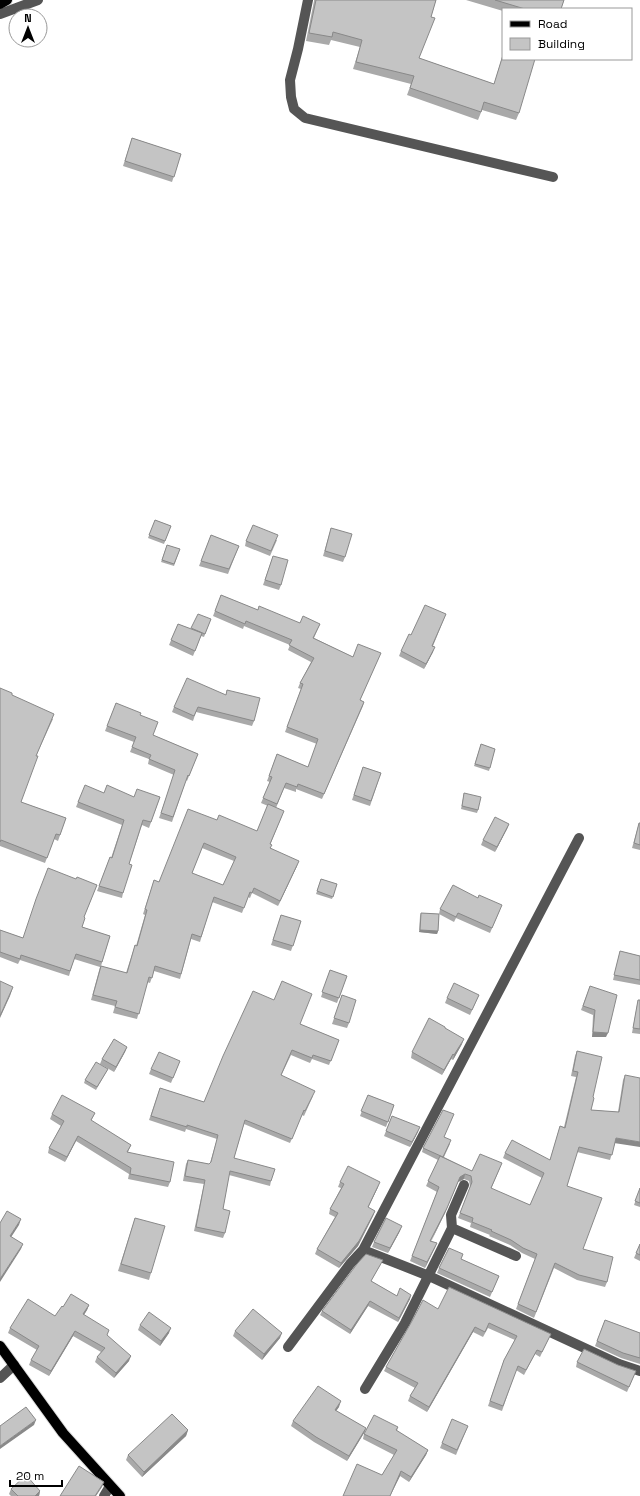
<svg xmlns="http://www.w3.org/2000/svg" width="640" height="1496" viewBox="0 0 640 1496" font-family="'Space Grotesk',sans-serif">
	<rect width="100%" height="100%" fill="#fff"/>
	<g fill="none" stroke-linecap="round" stroke-linejoin="round">
		<defs>
			<path id="major" d="M0,4L7,0
				M0,1346L63,1433L120,1496"/>
		</defs>
		<use href="#major" stroke="#dbdbdb" stroke-width="12"/>
		<path stroke="#555" stroke-width="10" d="M308,0L298,49L290,80L291,97L294,109L305,118L553,177
			M0,14L38,0
			M452,1228L516,1256
			M363,1250L429,1276L619,1364L640,1371
			M288,1347L350,1264L363,1250L579,838
			M0,1378L14,1365
			M365,1389L405,1323L452,1228L451,1215L464,1185
			M104,1496L110,1486"/>
		<use href="#major" stroke="#000" stroke-width="10"/>
	</g>
	<path fill="#a9a9a9" fill-rule="evenodd" d="M314,0H436L419,58L494,84L503,54L519,113L516,120L482,110L478,120L407,95L411,84L353,69L360,47L331,40L329,45L306,41L314,1Z
		M466,0H564L561,9H503V11Z
		M132,138L181,154L172,182L123,166Z
		M155,520L171,526L164,544L148,538Z
		M331,528L345,557L343,562L323,556Z
		M211,535L239,546L228,574L199,566Z
		M277,540L270,556L245,546L246,541Z
		M167,545L180,549L174,566L161,562Z
		M273,556L281,585L279,590L263,585Z
		M221,595L258,610L300,623L320,624L314,638L353,657H379L360,700L364,702L363,706L322,799L296,789V792L284,788L276,808L282,816L270,845L271,848L297,866L278,906L252,893L250,898L248,897L242,913L212,902L200,942L191,939L180,979L154,971L150,983L147,982L137,1019L113,1013L115,1006L91,1000L100,967L74,959L69,976L20,960L18,964L0,957V930L23,938L76,879L97,885L84,917L82,927L110,936L101,966L126,973L135,945L136,946L145,915L143,914L154,880L159,882L217,820L257,831L268,806L261,803L270,782L267,781L277,754L308,767L317,744L285,732L301,689L298,688L300,683L311,662L288,650L290,645L244,626L243,629L213,616ZM202,848L234,861L223,885L192,873Z
		M446,614L433,646V652L424,669L399,656L401,651L411,635Z
		M211,619L204,637L201,636L193,656L169,645L178,624L191,629Z
		M0,688L53,719L36,756L21,802L66,818L58,841L54,839L45,863L0,846Z
		M227,690L254,721L252,726L196,712L193,721L172,712L174,707L226,695Z
		M116,703L140,715L153,735L198,754L187,781L186,780L172,822L159,818L174,775L148,764L149,759L130,752L134,742L105,731Z
		M481,744L495,749L489,771L474,766Z
		M363,767L381,773L370,806L352,800Z
		M104,793L134,797H160L149,828L142,825L129,864L123,893L122,898L97,891L110,857L111,858L122,825L76,807L78,802Z
		M464,793L478,810L477,813L461,809Z
		M639,823H640V850L632,848Z
		M509,824L507,829L495,852L481,845L483,840Z
		M321,879L337,884L332,899L316,894Z
		M440,909L500,910L490,933L456,918L454,922L439,914L438,931L437,934L419,932L420,916L421,913L439,914Z
		M281,915L301,921L291,951L271,945Z
		M620,951L640,956V985L613,980Z
		M330,970L347,976L337,1003L321,997Z
		M590,986L606,1037H592L593,1015L581,1010Z
		M342,995L349,1023L347,1028L332,1024Z
		M479,995L470,1015L445,1003L447,998Z
		M638,1000H640V1034L632,1033L637,1005Z
		M300,1024L339,1040L329,1065L312,1059L310,1063L291,1055L281,1076L313,1096L304,1116L302,1115L290,1143L244,1124L234,1158L271,1181L270,1186L229,1175L223,1209L225,1233L223,1238L194,1231L204,1184L183,1181L186,1164L188,1160L209,1164L210,1163L217,1139L186,1129L185,1132L149,1120L160,1088L204,1102Z
		M445,1028L462,1044L453,1060L451,1059L442,1075L411,1058L412,1052Z
		M127,1047L125,1052L114,1072L100,1064L102,1059Z
		M577,1051L593,1097L591,1110L618,1112L623,1080L625,1075L615,1143L610,1160L577,1152L567,1186L583,1249L607,1282L605,1287L577,1280L554,1268L534,1318L516,1309L535,1259L522,1253L510,1245L489,1236L490,1235L470,1227L471,1223L458,1218L470,1187L469,1181L464,1179L458,1182L445,1213L431,1241L437,1243L425,1268L410,1261L437,1192L426,1186L438,1160L422,1152L423,1148L445,1137L450,1144L444,1157L472,1171L500,1168L491,1189L530,1205L542,1178L503,1158L505,1153L550,1160L560,1126L564,1127L576,1077L571,1076L575,1056Z
		M180,1061L171,1083L149,1074L151,1069Z
		M108,1069L96,1090L84,1083L85,1080Z
		M368,1095L394,1105L386,1127L360,1116Z
		M95,1113L91,1121L131,1145L128,1152L170,1182L168,1187L128,1179L129,1174L76,1141L65,1162L48,1153L49,1148L61,1126L50,1119L52,1114Z
		M392,1116L418,1132L410,1147L384,1136Z
		M340,1182L378,1187L368,1208L375,1211L373,1216L358,1246L339,1268L315,1254L317,1249L335,1217L329,1214L330,1209L341,1188L338,1187Z
		M640,1188V1207L634,1205Z
		M135,1218L151,1273L149,1280L118,1271Z
		M400,1231L388,1253L372,1247L374,1242Z
		M640,1244V1261L634,1258Z
		M461,1259L499,1276L490,1297L437,1273L439,1268Z
		M381,1264L371,1281L397,1296L410,1299L398,1322L368,1306L350,1334L320,1315L322,1311Z
		M89,1305L87,1310L84,1315L107,1335L129,1361L114,1378L95,1362L97,1357L101,1352L73,1336L49,1376L29,1365L31,1360L37,1350L8,1333L10,1328L55,1316L63,1307Z
		M438,1309L551,1334L540,1357L535,1354L524,1375L516,1370L502,1411L488,1406L504,1360L515,1340L488,1328L483,1337L473,1332L427,1412L408,1401L410,1396L415,1388L384,1371L386,1367Z
		M605,1320L640,1333V1364L621,1358L595,1346Z
		M140,1325L169,1333L160,1346L138,1330Z
		M235,1331L280,1338L262,1360L233,1336Z
		M577,1362L618,1365L636,1371L627,1392L576,1367Z
		M339,1407L336,1411L366,1428L364,1433L347,1461L314,1442L291,1426L293,1421Z
		M468,1426L456,1455L440,1448L442,1443Z
		M398,1427L397,1431L428,1450L426,1455L409,1482L400,1476L390,1496H343L382,1475L394,1455L363,1439L364,1434Z
		M188,1430L186,1436L142,1477L126,1460L128,1455Z
		M11,1489L40,1491L39,1496H11L9,1494Z"/>
	<path fill="#898989" d="M435,647L433,652L424,669L426,664Z
		M509,824L507,829L495,852L497,847Z
		M299,861L297,866L278,906L280,901Z
		M420,930L438,931L437,934L419,932Z
		M13,987L10,996L0,1018V1016Z
		M593,1032L608,1033L606,1037H592Z
		M464,1039L462,1044L453,1060L454,1055Z
		M127,1047L125,1052L114,1072L116,1067Z
		M453,1054L451,1059L442,1075L444,1070Z
		M420,1127L418,1132L410,1147L412,1142Z
		M78,1136L76,1141L65,1162L67,1157Z
		M616,1138L640,1142V1147L614,1143Z
		M465,1174L464,1179L458,1182L445,1213L429,1246L460,1177Z
		M380,1182L378,1187L366,1212L368,1207Z
		M375,1211L373,1216L358,1246L339,1268L341,1263Z
		M21,1219L19,1225L8,1242L10,1236Z
		M402,1226L400,1231L388,1253L390,1248Z
		M437,1243L435,1248L425,1268L427,1262Z
		M23,1244L21,1249L0,1282V1279Z
		M411,1295L410,1299L398,1322L399,1318Z
		M370,1301L368,1306L350,1334L351,1330Z
		M89,1305L87,1310L81,1319L83,1314Z
		M475,1327L473,1332L427,1412L429,1407Z
		M171,1328L169,1333L160,1346L161,1341Z
		M75,1331L73,1336L49,1376L51,1371Z
		M282,1333L280,1338L262,1360L264,1354Z
		M131,1356L129,1361L114,1378L116,1373Z
		M341,1401L339,1407L333,1415L335,1410Z
		M36,1420L34,1425L0,1449V1446Z
		M366,1428L364,1433L347,1461L349,1456Z
		M188,1430L186,1436L142,1477L144,1472Z
		M428,1450L426,1455L409,1482L411,1477Z
		M401,1471L400,1476L390,1496Z
		M104,1482L102,1487L96,1496H95Z
		M40,1491L39,1496H35Z"/>
	<path fill="#c4c4c4" stroke="#898989" fill-rule="evenodd" d="M316,0H436L431,17L435,18L419,58L494,84L503,55V59H535L519,113L484,102L481,112L410,88L414,76L356,62L362,40L333,32L332,37L309,33Z
		M495,0H564L561,9H525Z
		M132,138L181,154L174,177L125,161Z
		M155,520L171,526L165,541L149,535Z
		M253,525L278,535L271,551L246,541Z
		M331,528L352,534L345,557L325,551Z
		M211,535L239,546L229,569L201,561Z
		M167,545L180,549L174,564L162,560Z
		M273,556L288,560L281,585L265,580Z
		M221,595L258,610L259,606L300,623L303,616L320,624L313,638L353,657L358,644L381,653L360,700L364,702L324,794L298,784L297,787L286,783L277,804L263,798L272,777L269,776L277,754L308,767L318,739L287,727L303,684L300,683L314,658L289,645L292,640L246,621L245,624L215,611Z
		M425,605L446,614L432,646L435,647L426,664L401,651L409,634L411,635Z
		M198,614L211,619L205,634L191,628Z
		M178,624L202,633L195,651L171,640Z
		M187,678L226,695L227,690L260,698L254,721L198,707L194,716L174,707Z
		M0,688L12,693V695L54,714L36,756H38L21,802L66,818L60,835L56,834L47,858L1,840L0,842Z
		M116,703L141,713L140,715L158,722L153,735L198,754L189,776L188,775L173,817L161,813L175,770L149,759L151,755L132,747L136,737L107,726Z
		M481,744L495,749L490,768L475,764Z
		M363,767L381,773L371,801L354,795Z
		M85,785L104,793L107,785L134,797L137,789L160,797L151,822L143,820L129,864L132,865L123,893L99,886L110,857L112,858L124,820L78,802Z
		M464,793L481,797L478,810L462,806Z
		M268,804L284,811L270,844L272,845L270,848L299,861L280,901L254,888L252,893L250,892L244,908L214,897L201,937L192,934L181,974L155,966L152,978L149,977L139,1014L115,1007L117,1001L93,995L101,966L127,973L135,945L137,946L147,910L145,909L154,880L159,882L188,809L217,820L219,815L257,831ZM204,843L236,857L223,885L192,873Z
		M495,817L509,824L497,847L483,840Z
		M639,823H640V845L634,843Z
		M48,868L76,879L77,877L97,885L84,917L85,918L82,927L110,936L102,962L76,954L70,971L21,955L20,959L0,952V930L23,938L36,899Z
		M321,879L337,884L333,897L317,891Z
		M453,885L478,898L479,895L502,905L492,928L458,913L456,917L440,909Z
		M421,913L439,914L438,931L420,930Z
		M281,915L301,921L293,946L273,940Z
		M620,951L640,956V980L614,975Z
		M330,970L347,976L339,998L322,992Z
		M0,981L13,987L0,1016Z
		M282,981L312,994L300,1024L339,1040L331,1061L313,1055L312,1058L292,1050L281,1075L315,1091L305,1111L304,1110L292,1139L245,1120L234,1158L275,1169L271,1181L230,1171L223,1209L230,1211L225,1233L196,1227L205,1180L185,1176L188,1160L209,1164L211,1162L218,1135L187,1125V1127L151,1116L160,1088L204,1102L223,1056L253,991L274,1000Z
		M454,983L479,995L472,1010L447,998Z
		M590,986L617,995L608,1033L593,1032L595,1010L583,1006Z
		M342,995L356,1000L349,1023L334,1018Z
		M638,1000H640V1029L633,1028Z
		M429,1018L445,1027V1028L464,1039L454,1055L453,1054L444,1070L412,1052Z
		M114,1039L127,1047L116,1067L102,1059Z
		M577,1051L602,1057L593,1097L594,1098L591,1110L619,1112L625,1075L640,1078V1142L616,1138L612,1155L579,1147L567,1186L602,1198L583,1249L613,1257L607,1282L579,1275L555,1263L536,1312L518,1304L537,1254L523,1248L511,1240L491,1231L492,1230L472,1222L473,1218L460,1213L472,1182L471,1176L465,1174L460,1177L447,1208L430,1241L437,1243L427,1262L412,1256L439,1187L428,1181L440,1156L472,1171L480,1154L502,1163L491,1188L530,1205L544,1173L505,1153L512,1140L550,1160L560,1126L565,1128L578,1072L573,1071Z
		M159,1052L180,1061L173,1078L151,1069Z
		M96,1062L108,1069L97,1087L85,1080Z
		M62,1095L95,1113L91,1120L131,1145L127,1152L174,1162L170,1182L130,1174L131,1168L78,1136L67,1157L49,1148L64,1121L52,1114Z
		M368,1095L394,1105L388,1122L361,1111Z
		M443,1110L454,1114L444,1137L451,1140L443,1157L423,1148Z
		M392,1116L420,1127L412,1142L386,1131Z
		M348,1166L380,1182L368,1207L375,1211L359,1241L341,1263L317,1249L338,1213L330,1209L344,1184L340,1182Z
		M640,1188V1203L635,1201Z
		M7,1211L21,1219L10,1236L23,1244L0,1279V1223Z
		M135,1218L165,1226L151,1273L121,1264Z
		M386,1218L402,1226L390,1248L374,1242Z
		M640,1244V1255L636,1253Z
		M449,1248L463,1254L461,1259L499,1276L492,1292L439,1268Z
		M366,1254L383,1260L371,1281L397,1296L400,1288L411,1295L399,1318L370,1301L351,1330L322,1311L357,1264Z
		M449,1287L551,1334L542,1352L537,1350L526,1370L518,1366L503,1406L490,1401L504,1360L517,1336L489,1323L485,1332L475,1327L429,1407L410,1396L418,1383L386,1367L412,1321L423,1300L438,1309Z
		M71,1294L89,1305L83,1314L109,1330L107,1335L131,1356L116,1373L97,1357L105,1348L75,1331L51,1371L31,1360L39,1346L10,1328L28,1299L55,1316L62,1306L63,1307Z
		M253,1309L282,1333L264,1354L235,1331Z
		M149,1312L171,1328L161,1341L140,1325Z
		M605,1320L640,1333V1358L623,1353L597,1341Z
		M584,1349L618,1365L636,1371L629,1387L577,1362Z
		M318,1386L341,1401L335,1410L366,1428L349,1456L316,1437L293,1421Z
		M26,1407L36,1420L0,1446V1426Z
		M172,1414L188,1430L144,1472L128,1455Z
		M374,1415L398,1427L396,1430L428,1450L411,1477L401,1471L390,1496H343L357,1464L382,1475L397,1450L364,1434Z
		M452,1419L468,1426L457,1450L442,1443Z
		M79,1466L104,1482L95,1496H60Z
		M26,1475L40,1491L35,1496H18L11,1489Z"/>
	<rect x="502" y="8" width="130" height="52" fill="#ffffff" stroke="#999999"/>
	<rect x="510" y="21" width="20" height="6" fill="#000000" stroke="#999999"/>
	<text x="538" y="28" font-size="12" fill="#000000">Road</text>
	<rect x="510" y="38" width="20" height="12" fill="#c4c4c4" stroke="#999999"/>
	<text x="538" y="48" font-size="12" fill="#000000">Building</text>
	<g transform="translate(28 28)"><circle r="19" fill="#ffffff" stroke="#999999"/>
	<path d="M0-3L7 15L0 10L-7 15Z" fill="#000000"/>
	<text y="-6" font-size="11" font-weight="bold" text-anchor="middle" fill="#000000">N</text>
	</g>
	<path d="M10 1480v6h52v-6" fill="none" stroke="#000000" stroke-width="2"/>
	<text x="16" y="1480" font-size="12" fill="#000000" stroke="#ffffff" stroke-width="3" paint-order="stroke">20 m</text>
</svg>
